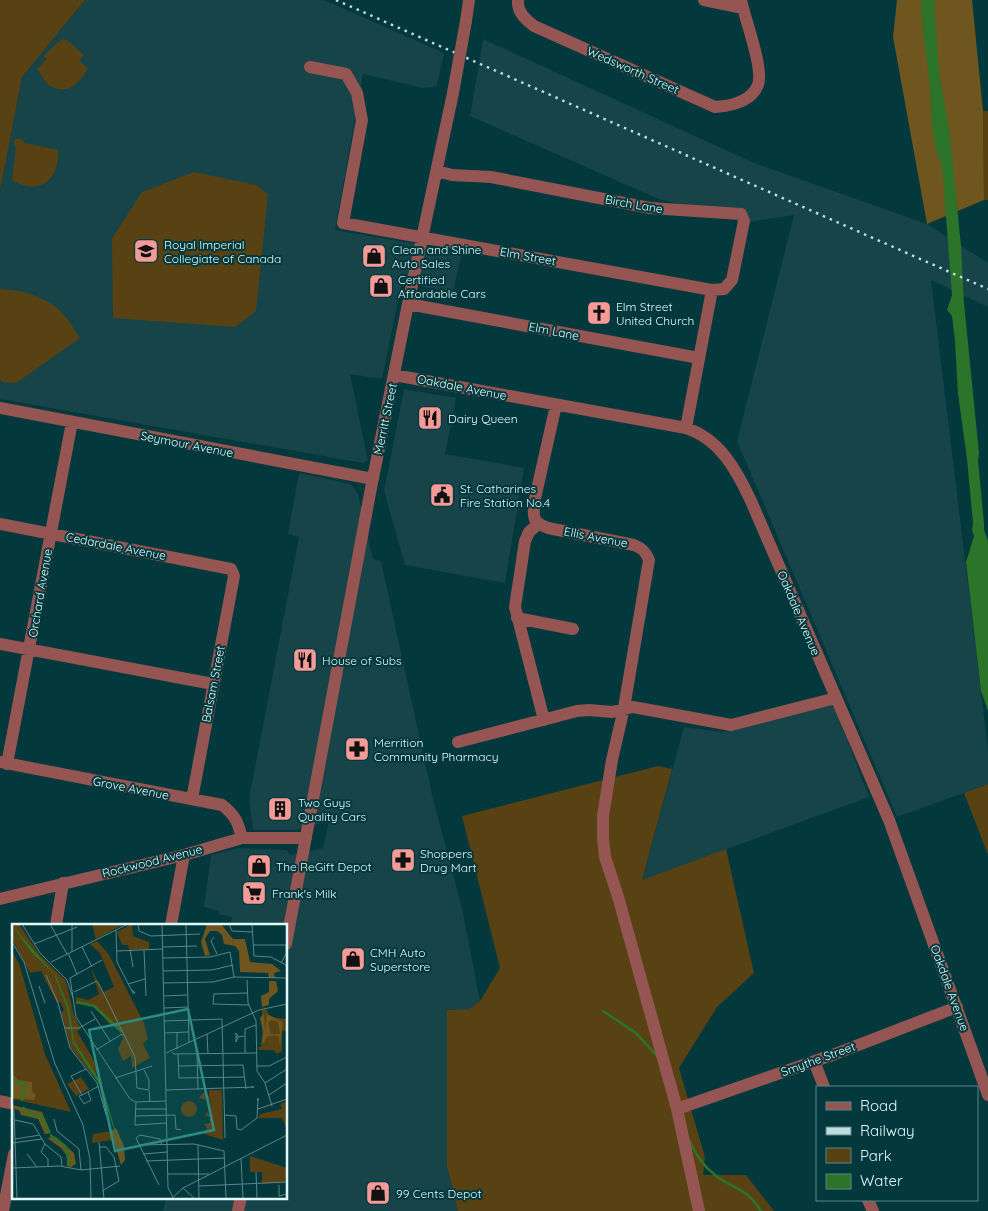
<svg xmlns="http://www.w3.org/2000/svg" width="988" height="1211" viewBox="0 0 988 1211" font-family="Quicksand,sans-serif">
	<rect width="100%" height="100%" fill="#03383c"/>
	<path fill="#164448" d="M85,0H324L444,53L437,85L432,87L423,88L363,74L335,230L462,252L453,292L424,287L402,281L382,379L350,374L368,461L363,463L0,399V191L22,77Z
		M483,39L754,163L927,224L988,263V307L931,280L988,749V784L897,817L737,441L794,215L750,222L661,200L470,116Z
		M404,389L456,398L445,454L524,468L505,583L405,565L384,491Z
		M299,473L351,484L358,494L373,559L381,561L433,799L462,908L480,1001L469,1009L447,1010V1166L458,1211H163L166,1198L180,1200L181,1197H286V925H231L232,917L219,914V911L204,907L211,855L238,848L286,850L291,855L323,848L329,821L295,830H253L249,799L299,537L288,534Z
		M834,705L869,797L642,880L684,727L722,732Z"/>
	<path fill="#584214" d="M0,0H85L22,77L0,191Z
		M62,39L67,40L84,55L79,60L88,68C80,83 67,97 49,85C45,82 41,74 37,69L47,59L43,56Z
		M983,111H988V200H984Z
		M20,138L25,143L58,150C59,168 52,187 31,187C25,187 18,183 12,180L16,147L14,145V140Z
		M194,172L256,185L268,194L256,311L235,327L113,318L112,239L142,192Z
		M0,289C23,290 49,297 64,315C70,322 75,331 80,338L16,383L2,382L0,378Z
		M658,766L672,769L642,880L726,849L754,973L717,1007L679,1068L705,1157L703,1175H746L774,1211H458L447,1166V1010L469,1009L480,1001L500,968L462,816Z
		M988,784V855L964,793Z"/>
	<path fill="#6f551e" d="M897,0H972L983,111L984,200L927,224L893,37Z"/>
	<path fill="#2b7429" d="M921,0H934L939,72L950,135L961,246L964,303L979,453L978,461L984,523V530L988,541V711L981,691L966,562L974,536L972,530L973,523L967,459L958,394L955,341L952,316L947,310L952,295L942,166C931,142 932,116 930,89C927,59 922,30 921,0Z"/>
	<g fill="none" stroke-linecap="round" stroke-linejoin="round">
		<path stroke="#2b7429" stroke-width="2.5" d="M603,1011L636,1033L657,1056
			M689,1140C696,1154 702,1165 715,1175C734,1190 746,1187 761,1211"/>
		<path stroke="#955552" stroke-width="12" d="M518,0C517,12 525,19 534,26L715,107C731,106 751,102 758,85C764,69 745,19 741,0
			M704,0L743,8
			M466,21L469,0
			M310,67L346,74L357,93L362,120L343,223L712,290L724,289L732,280L744,221L741,214L650,208L491,177L452,175L437,171
			M408,304L699,358
			M394,375L686,428C720,439 737,471 751,501L889,820L988,1095
			M556,405L534,503C533,519 533,522 548,528L634,545C642,548 646,552 649,560L624,708L612,760L603,816V838L605,857L619,900L677,1109L699,1211
			M0,408L373,479
			M686,428L712,290
			M0,524L231,569L234,576L192,799
			M538,524L529,532L525,541L515,607L544,720
			M517,618L573,629
			M0,644L213,684
			M458,742L577,711L589,710L612,712L633,707L731,725L836,698
			M0,762L222,805C235,815 238,822 242,838
			M7,764L72,422
			M0,899L184,855L242,838H306
			M56,925L63,883
			M171,925L184,855
			M286,944L371,488L408,304L453,93
			M814,1061L824,1087
			M0,1101L14,1104
			M677,1109L835,1054L957,1007
			M868,1200L873,1211
			M3,1211L14,1154
			M238,1211L241,1197"/>
		<path stroke="#bfdcde" stroke-width="2.5" stroke-dasharray="2.5 5" stroke-linecap="butt" d="M336,0L988,289"/>
		<path stroke="#955552" stroke-width="12" d="M453,93L466,21"/>
	</g>
	<defs>
		<symbol id="school-square" viewBox="-11 -11 22 22"><rect x="-9" y="-9" width="18" height="18" rx="4" fill="#f59b97" stroke="#03383c"/><path d="M0-5L7-2L0 1L-7-2ZM-4 1L0 2.5L4 1V4Q0 6-4 4Z" fill="#111"/></symbol>
		<symbol id="shop-square" viewBox="-11 -11 22 22"><rect x="-9" y="-9" width="18" height="18" rx="4" fill="#f59b97" stroke="#03383c"/><path d="M-5-2.5h2.3a2.7 3.5 0 0 1 5.4 0H5L5.5 6h-11ZM-1.5-2.5h3a1.5 2.3 0 0 0-3 0Z" fill="#111"/></symbol>
		<symbol id="church-square" viewBox="-11 -11 22 22"><rect x="-9" y="-9" width="18" height="18" rx="4" fill="#f59b97" stroke="#03383c"/><path d="M-1.2-6h2.4v3.5h3.3v2.4h-3.3V6h-2.4V-.1h-3.3v-2.4h3.3Z" fill="#111"/></symbol>
		<symbol id="restaurant-square" viewBox="-11 -11 22 22"><rect x="-9" y="-9" width="18" height="18" rx="4" fill="#f59b97" stroke="#03383c"/><path d="M-5-6h1v4h1v-4h1v4h1v-4h1v5L-1.5 .5V6h-2V.5L-5-1ZM5-6V6H3V1.5H1.5Q1.5-4 5-6Z" fill="#111"/></symbol>
		<symbol id="civic-square" viewBox="-11 -11 22 22"><rect x="-9" y="-9" width="18" height="18" rx="4" fill="#f59b97" stroke="#03383c"/><path d="M-.6-6.5H3V-4.5H.6V-3L4-1V1h2V6H-6V1h2V-1L-.6-3ZM-1.2 2.5V6h2.4V2.5Z" fill="#111"/></symbol>
		<symbol id="pharmacy-square" viewBox="-11 -11 22 22"><rect x="-9" y="-9" width="18" height="18" rx="4" fill="#f59b97" stroke="#03383c"/><path d="M-2-6h4v4h4v4h-4v4h-4v-4h-4v-4h4Z" fill="#111"/></symbol>
		<symbol id="building-square" viewBox="-11 -11 22 22"><rect x="-9" y="-9" width="18" height="18" rx="4" fill="#f59b97" stroke="#03383c"/><path d="M-4-6H4V6H1V3H-1V6H-4ZM-2.5-4.3h1.7v1.8h-1.7ZM.8-4.3h1.7v1.8H.8ZM-2.5-1h1.7V.8h-1.7ZM.8-1h1.7V.8H.8Z" fill="#111"/></symbol>
		<symbol id="supermarket-square" viewBox="-11 -11 22 22"><rect x="-9" y="-9" width="18" height="18" rx="4" fill="#f59b97" stroke="#03383c"/><path d="M-6-5.5h2.5l.6 2H6L4.5 2H-2.5L-4.4-4H-6ZM-1.5 3.2a1.3 1.3 0 1 0 .1 0ZM3 3.2a1.3 1.3 0 1 0 .1 0Z" fill="#111"/></symbol>
	</defs>
	<g fill-rule="evenodd">
		<use href="#school-square" x="132" y="237" width="28" height="28"/>
		<use href="#shop-square" x="360" y="242" width="28" height="28"/>
		<use href="#shop-square" x="367" y="272" width="28" height="28"/>
		<use href="#church-square" x="585" y="299" width="28" height="28"/>
		<use href="#restaurant-square" x="416" y="404" width="28" height="28"/>
		<use href="#civic-square" x="428" y="481" width="28" height="28"/>
		<use href="#restaurant-square" x="291" y="646" width="28" height="28"/>
		<use href="#pharmacy-square" x="343" y="735" width="28" height="28"/>
		<use href="#building-square" x="266" y="795" width="28" height="28"/>
		<use href="#pharmacy-square" x="389" y="846" width="28" height="28"/>
		<use href="#shop-square" x="245" y="852" width="28" height="28"/>
		<use href="#supermarket-square" x="240" y="879" width="28" height="28"/>
		<use href="#shop-square" x="339" y="945" width="28" height="28"/>
		<use href="#shop-square" x="364" y="1179" width="28" height="28"/>
	</g>
	<g text-anchor="middle" dominant-baseline="central" stroke-width="4" stroke-linejoin="round" paint-order="stroke">
		<g font-size="12" fill="#e0f9fb" stroke="#03383c">
			<text transform="translate(633 70) rotate(24)">Wedsworth Street</text>
			<text transform="translate(634 204) rotate(10)">Birch Lane</text>
			<text transform="translate(528 256) rotate(10)">Elm Street</text>
			<text transform="translate(554 331) rotate(11)">Elm Lane</text>
			<text transform="translate(462 387) rotate(11)">Oakdale Avenue</text>
			<text transform="translate(385 419) rotate(-78)">Merritt Street</text>
			<text transform="translate(187 444) rotate(11)">Seymour Avenue</text>
			<text transform="translate(596 537) rotate(11)">Ellis Avenue</text>
			<text transform="translate(116 546) rotate(11)">Cedardale Avenue</text>
			<text transform="translate(40 593) rotate(-80)">Orchard Avenue</text>
			<text transform="translate(799 613) rotate(67)">Oakdale Avenue</text>
			<text transform="translate(213 684) rotate(-79)">Balsam Street</text>
			<text transform="translate(131 788) rotate(11)">Grove Avenue</text>
			<text transform="translate(152 861) rotate(-14)">Rockwood Avenue</text>
			<text transform="translate(950 988) rotate(70)">Oakdale Avenue</text>
			<text transform="translate(818 1059) rotate(-20)">Smythe Street</text>
		</g>
		<g font-size="12" fill="#e0f9fb" stroke="#03383c" text-anchor="start">
			<text x="164" y="244">Royal Imperial<tspan x="164" dy="14">Collegiate of Canada</tspan></text>
			<text x="392" y="249">Clean and Shine<tspan x="392" dy="14">Auto Sales</tspan></text>
			<text x="398" y="279">Certified<tspan x="398" dy="14">Affordable Cars</tspan></text>
			<text x="616" y="306">Elm Street<tspan x="616" dy="14">United Church</tspan></text>
			<text x="448" y="418">Dairy Queen</text>
			<text x="460" y="488">St. Catharines<tspan x="460" dy="14">Fire Station No.4</tspan></text>
			<text x="322" y="660">House of Subs</text>
			<text x="374" y="742">Merrition<tspan x="374" dy="14">Community Pharmacy</tspan></text>
			<text x="298" y="802">Two Guys<tspan x="298" dy="14">Quality Cars</tspan></text>
			<text x="420" y="853">Shoppers<tspan x="420" dy="14">Drug Mart</tspan></text>
			<text x="276" y="866">The ReGift Depot</text>
			<text x="272" y="893">Frank's Milk</text>
			<text x="370" y="952">CMH Auto<tspan x="370" dy="14">Superstore</tspan></text>
			<text x="396" y="1193">99 Cents Depot</text>
		</g>
	</g>
	<g transform="translate(12 924)">
		<rect width="275" height="275" fill="#03383c"/>
		<path d="M0,0H7L27,30L54,57L62,91L69,105L65,107L88,147L81,152L59,124L49,88L52,87L49,78L45,79L29,47L18,49L0,15ZM80,0H112L84,15ZM120,0L121,12L137,18V25L117,26L116,21H110L105,8ZM85,17L97,31L132,99L136,115L131,120L138,134L120,144L119,132L111,137L106,125L111,114L106,104L98,101L83,83L70,78L64,81V73L76,76L87,70L79,44L91,68L102,63L88,29L78,20ZM0,26L8,42L33,130L59,188L0,175ZM254,85L258,93L275,95V107H270V127L265,130L261,126H247L246,123L251,122L250,86ZM69,153L77,165L64,172L55,160ZM197,166H210L211,216L192,210L195,204L192,200L198,199V193L193,192L195,188L198,192V177L187,174L192,168L197,172ZM169 185a8 8 0 1 1 16 0a8 8 0 1 1-16 0ZM275,177V206L270,194H246L248,190L270,185L268,180ZM99,207L101,216L80,219L81,210ZM238,232L275,244L273,258L250,260V248H238Z" fill="#584214"/>
		<path d="M195,0H209L221,15H233L238,38L260,40L269,47L262,49L263,54H257L256,49L228,48L227,27L223,22L212,20L210,11L205,7H198L193,15L198,31L193,32L189,18ZM257,57H264L266,67L257,75V81L250,83L249,72L257,68ZM252,89L253,107L255,90L271,98L268,123L267,113L264,111L255,113L249,123L251,108L248,94ZM259,96L266,98L268,110H259L256,99ZM0,149L6,156L20,158V167L24,171L22,176L0,174ZM0,181L30,188L39,209L33,210L26,195L9,191L7,186L0,185ZM104,204L112,222L113,236L109,241L99,207ZM44,213L62,229L64,240L59,243L55,242V232L49,224L35,214Z" fill="#6f551e" fill-rule="evenodd"/>
		<path d="M0,1L44,52L57,84L62,117L89,158L112,236L88,162L61,119L55,84L42,50L20,29Z" fill="#2b7429"/>
		<path fill="none" stroke="#2b7429" stroke-width="2.5" d="M64,78L82,82L109,107M0,158L13,160L10,177M11,183L14,188L29,193L38,209M38,211L53,222L58,242"/>
		<path fill="none" stroke="#5b8588" stroke-width="1" d="M10,0L28,29L55,56L61,74M38,0L55,30M126,0L127,7L139,12L188,10M150,0L156,264L161,273M174,0L177,119M217,0L220,7L240,8M240,0L242,32L259,33L274,41L275,46M104,6L105,38L121,69H123L120,66M202,13L199,17L205,30M0,18L12,38L43,140L71,201L78,235L79,275M22,20L65,3M241,21H275M70,23L80,43M151,23L185,22M118,26L121,43M132,26L134,72M105,27L151,25M60,28V0M56,29L65,50M151,34L198,33L218,28L222,53M90,36L58,54L64,93L118,175L124,178L154,177M39,38L116,0M269,39L274,30V21M151,47L200,46L221,41M34,51L46,79L58,124L85,159L94,191M235,56L236,79L244,97L245,147L253,159L260,182M152,59L201,58L222,53L275,54M116,60L133,55M27,62L33,79M62,68L85,57L87,60L123,133L125,164L137,166L138,178M235,69L202,70L201,80L237,81M152,72L175,71M152,84L176,83M79,87L98,117M152,97L210,95L213,214M53,104H67L83,95M165,108V125M153,109L176,108M195,110L196,130M226,113L224,109V118L226,113L232,112M84,126L110,110M160,128L162,130L245,129M154,129L247,86L275,80M233,129V105L244,101M166,130L167,154L233,153M185,130L186,166M166,142L231,141L234,165M245,142H257L275,133M132,146L137,156V165M103,154L140,142M253,159L275,145M154,166L242,163H239M76,168L79,176L72,180L67,172L70,171L87,162M70,171L59,152L74,145M257,171L275,159M124,178L123,201L154,199M124,185H155M246,185L275,175M2,186L5,275M212,191L224,192L225,205L229,206L245,194L246,174V177M124,192L163,191L164,205L169,206M42,195L45,207L67,225L69,246M3,196L21,200L33,220L49,233L50,242M3,215L28,211M87,218L92,275M0,219L30,215M33,220L29,228L36,235V243M127,221L182,220L212,227L214,275M186,221L187,275M88,223H94L102,233L107,257L90,267M15,230L25,243M131,230L155,228M229,234L231,275M134,237L213,234M0,244L48,242L69,246L108,242M244,248L245,275M156,250H197M147,261L124,214L128,211L148,215L150,221M267,261V272L275,270M187,262L275,258M171,264L183,275M159,275L171,264L275,211"/>
		<path fill="#2e8a83" fill-opacity="0.15" stroke="#2e8a83" stroke-width="2.5" d="M176,85L202,206L103,227L77,106Z"/>
		<rect width="275" height="275" fill="none" stroke="#e0f9fb" stroke-width="2.5"/>
	</g>
	<rect x="816" y="1086" width="162" height="115" fill="#03383c" stroke="#5b8588"/>
	<rect x="826" y="1102" width="25" height="8" fill="#955552" stroke="#5b8588"/>
	<text x="860" y="1111" font-size="15" fill="#e0f9fb">Road</text>
	<rect x="826" y="1127" width="25" height="8" fill="#bfdcde" stroke="#5b8588"/>
	<text x="860" y="1136" font-size="15" fill="#e0f9fb">Railway</text>
	<rect x="826" y="1148" width="25" height="15" fill="#584214" stroke="#5b8588"/>
	<text x="860" y="1161" font-size="15" fill="#e0f9fb">Park</text>
	<rect x="826" y="1174" width="25" height="15" fill="#2b7429" stroke="#5b8588"/>
	<text x="860" y="1186" font-size="15" fill="#e0f9fb">Water</text>
</svg>
